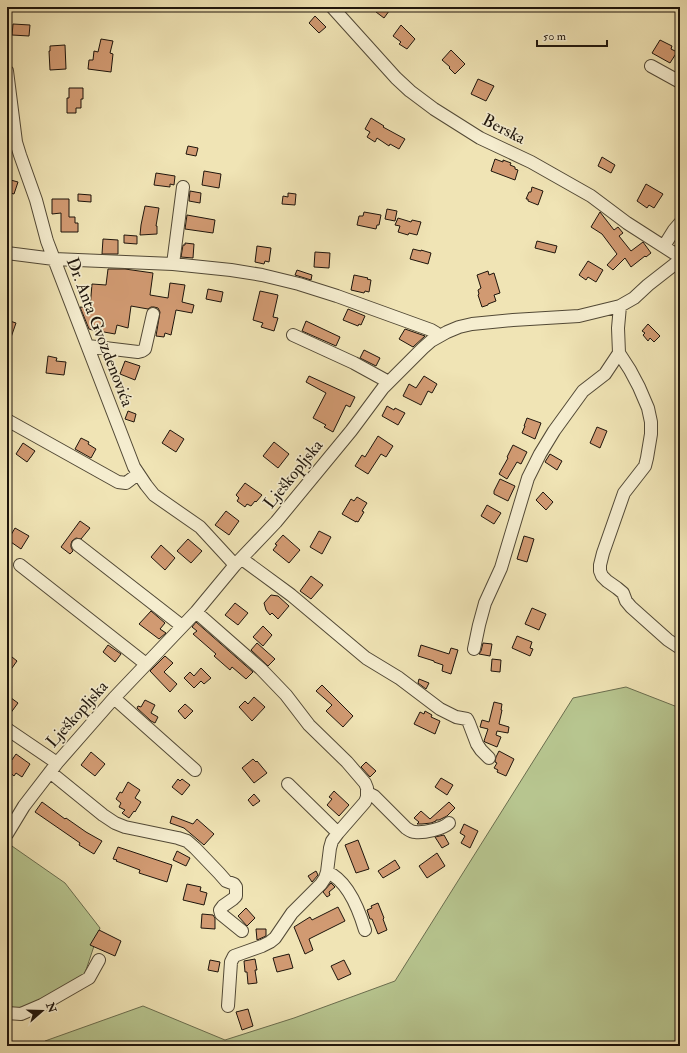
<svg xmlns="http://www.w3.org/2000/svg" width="687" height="1053" viewBox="0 0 687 1053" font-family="'IM FELL Double Pica',serif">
	<rect width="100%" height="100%" fill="#f0e4b5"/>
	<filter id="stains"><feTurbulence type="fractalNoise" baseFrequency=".005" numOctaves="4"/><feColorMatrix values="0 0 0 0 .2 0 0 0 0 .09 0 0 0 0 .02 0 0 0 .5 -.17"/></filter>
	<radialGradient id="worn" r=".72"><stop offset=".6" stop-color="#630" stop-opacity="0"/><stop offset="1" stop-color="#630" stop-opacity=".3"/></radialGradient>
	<path fill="#b7c58f" stroke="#6a6d4e" d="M626,687L680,708V1046H43L45,1041L143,1006L225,1040L294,1018L395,981L573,698Z
		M9,844L65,883L100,928L84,976L26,1008L7,1010V847Z"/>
	<path fill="#d19a72" stroke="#1e150c" d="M379,7H392L384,18L376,12Z
		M315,16L326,27L319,33L309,23Z
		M13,24L30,25L29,36L12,35Z
		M401,25L415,39L407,49L399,44L401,42L393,36Z
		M101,39L113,41L110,53L113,54L111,72L88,69L89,60H93L94,51L98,52Z
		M660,40L672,46L671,49L677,52L670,63L652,53Z
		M65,45L66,69L50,70L49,51H50V46Z
		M451,50L465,64L455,74L449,68L450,67L442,60Z
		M478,79L494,86L486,101L471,94Z
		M69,88H83V99H81V108H76V113H67V98H69Z
		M371,118L384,126L383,127L405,139L399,149L390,144L389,146L377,138L375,142L367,137L370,132L365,129Z
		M188,146L198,148L196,156L186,154Z
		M602,157L615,165L611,173L598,166Z
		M495,159L503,162V160L511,163L510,165L515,167V169L518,170L515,180L491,171Z
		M204,171L221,174L219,188L202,185Z
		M156,173L175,176L174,185L170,184V187L154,185Z
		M7,179L18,182L14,194L7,192Z
		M646,184L663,194L654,208L649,205L647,208L637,201Z
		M532,187L543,191L538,205L528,201V199H526L529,192H531Z
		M190,191L201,193L200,203L189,201Z
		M288,193L296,194L295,205L282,204L283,196L288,197Z
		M78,194L91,195V202L78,201Z
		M52,199H69V217H75V223H78V232H61V213L52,214Z
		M145,206L159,208L156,226H157V234L140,235L141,225Z
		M387,209L397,211L395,221L385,219Z
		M364,212L381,215L379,225H377L376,229L357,225L359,216H363Z
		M600,212L614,230L618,227L623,233L619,236L631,251L643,242L651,253L646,257L645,256L631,267L625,258L613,270L607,265L617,254L602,234L591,227Z
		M187,215L215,220L213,233L185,229Z
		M398,218L411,222L412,220L421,222L417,235L409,233L408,235L398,232L400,226L395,225Z
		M124,235L137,236V244L124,243Z
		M103,239L118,240V254H102Z
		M537,241L557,246L555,253L535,248Z
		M185,243L194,244L193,258L181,257L183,245H185Z
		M257,246L271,248L269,262L265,261L264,264L255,262Z
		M413,249L421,251V250L431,253L428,264L410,259Z
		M315,252L330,253L329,268L314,267Z
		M588,261L603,270L596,282L588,277L586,280L579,275Z
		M108,269H125L153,273L150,295L168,298L170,283L185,285L182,302L194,305L192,313L176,310L171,335L165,333L164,337L156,336L160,312L158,308L154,307H151L148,309L131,306L128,328L117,325L115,334L104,332L103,333L89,329L80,307L90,308L92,284L106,285Z
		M297,270L312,275L311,280L295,275Z
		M488,271L489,275L494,273L500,293L494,295L496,301L488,304V305L482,307L478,295L479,294L478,290L481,288L477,275Z
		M354,275L368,278L367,279L371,280L369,292L365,291L364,293L351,290Z
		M208,289L223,292L221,302L206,299Z
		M260,291L278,295L273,317L278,318L274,331L261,327L263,323L253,320Z
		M348,309L365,316L361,325L359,324L358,326L343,320Z
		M7,320L16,323L8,346L7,345Z
		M306,321L340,337L336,346L302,331Z
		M648,324L660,336L654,342L650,338L648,341L643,335L645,333L642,331Z
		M405,329L425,336L413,347L399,339Z
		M364,350L380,358L376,366L360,358Z
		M48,356L57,358L56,361L66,362L64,375L46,373Z
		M125,361L140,366L135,380L120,374Z
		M309,376L355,397L350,407L346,405L333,432L324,427L326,425L313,418L326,393L306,382Z
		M424,376L437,384L432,393L428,391L421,405L403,396L409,384L416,388Z
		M387,406L394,410L395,408L405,413L398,425L382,416Z
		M128,411L136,414L134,422L125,419Z
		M527,418L541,423L535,439L522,433L525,426H524Z
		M597,427L607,431L600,448L590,443Z
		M170,430L184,439L176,452L162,443Z
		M378,436L393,446L386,457L381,454L368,474L355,466L362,455L365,457Z
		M81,438L89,442L88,444L96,449L91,458L75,449Z
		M274,442L289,454L278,468L263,456Z
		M23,443L35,451L27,462L16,454Z
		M513,445L527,452L521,464L517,462L507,479L499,474L508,458L507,457Z
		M550,454L562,461L557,470L545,462Z
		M500,479L515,486L508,501L494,494V491Z
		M245,483L262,495L256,502L255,501L251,506L247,504L245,507L237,501L239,498L236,495Z
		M543,492L553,502L546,510L536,500Z
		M357,497L367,503L362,511L364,512L358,522L356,521V522L342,514L351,499L354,501Z
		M487,505L501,513L494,524L481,516Z
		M226,511L239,521L229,535L215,525Z
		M80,521L90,528L81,539L76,538L72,541L71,544V547L73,551L70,554L61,547Z
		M15,528L29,536L21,549L8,540Z
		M319,531L331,537L322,554L310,547Z
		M283,535L300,550L289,563L273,550L277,545L275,544Z
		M524,536L534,539L527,562L517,559Z
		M188,539L202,551L191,563L177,551Z
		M161,545L175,558L165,570L151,557Z
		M311,576L323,585L311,599L300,591Z
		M271,595L278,596L289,606L278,619L272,613L270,615L266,610L264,603Z
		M235,603L248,613L238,625L225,615Z
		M532,608L546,614L539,630L525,624Z
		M151,611L165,623L160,629L166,633L159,639L139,624Z
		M196,622L253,672L246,679L232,667L230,670L214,656L216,654L193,634L197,631L192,627Z
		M263,626L272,635L263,646L253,637Z
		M517,636L532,642L530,648L533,649L530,656L512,648Z
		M257,643L275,659L268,666L251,650Z
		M483,643L492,644L490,656L479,654L481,651Z
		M108,645L121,654L115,662L103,652Z
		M421,645L449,654L451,648L458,650L451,674L442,671L443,665L434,662V661L418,656Z
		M7,653L17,661L7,675Z
		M165,656L173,663L164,672L177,684L170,692L150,671Z
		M492,659L501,660L500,672L491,671Z
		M201,668L211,678L204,684L201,681L194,688L184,678L190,672L194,676Z
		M419,679L429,683L426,689L418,683Z
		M322,685L353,716L343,727L326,711L332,705L316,691Z
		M7,695L18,703L7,718Z
		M254,697L265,707L252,721L239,707L245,701L248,704Z
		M145,700L155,705L151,713L158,717L155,723L151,721L137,708L138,706L141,707Z
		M494,702L502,704L501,710H502L499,724L509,727L508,733L497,731L496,735L501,737L497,747L485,742L484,741L488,729L480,727L482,720L489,722Z
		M185,704L193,711L185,719L178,711Z
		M425,711L432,715L431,717L440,721L435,734L414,724L420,712L424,714Z
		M499,751L514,759L506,776L497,772L498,770L494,768L497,763L495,762L496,757Z
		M91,752L105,764L95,776L81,765Z
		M16,754L30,764L22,777L16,773L14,776L8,771L10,768L7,767Z
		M253,759L256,762L257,761L267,773L254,783L242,768Z
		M366,762L376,771L370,777L361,767Z
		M441,778L453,785L447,795L435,787Z
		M178,779L180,781L182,779L190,785L182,795L172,787Z
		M128,782L140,790L135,798L141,802L135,812L134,811L129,818L122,813L125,810L119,807L121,803L116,799L120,792L122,793Z
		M334,791L349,805L339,816L327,805L332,799L329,797Z
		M254,794L260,801L253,806L248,800Z
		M42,802L65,819L66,818L86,832L102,841L94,854L79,845L80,843L35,812Z
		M449,802L455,808L447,816L439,820H436V821L431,823L422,824H417L419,822L414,818L421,811L430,819Z
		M172,816L193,824L197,819L214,834L204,845L184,828L170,823Z
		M464,824L478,831L470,848L461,843L465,836L460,833Z
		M444,835L449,844L442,848L435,837Z
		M358,840L369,869L356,873L345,845Z
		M118,847L172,865L167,882L139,873L140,870L116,861L117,860L113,859Z
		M177,851L190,858L186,866L173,860Z
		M437,853L445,866L427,878L419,866Z
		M395,860L400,868L383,878L378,871Z
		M316,871L318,875L312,882L308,876Z
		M331,883L335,887L329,892L330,895L327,897L323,892Z
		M187,884L201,887L200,891L207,893L204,905L183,900Z
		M378,903L384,918L383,919L387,930L378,934L372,919H370L367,910L372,908L371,906Z
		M338,907L345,921L309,939L313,950L305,954L294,927L310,917L312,920Z
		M246,908L255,918L247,926L238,916Z
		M202,914L213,915L215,918V929L201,928Z
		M256,929H266V936L257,940Z
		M99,930L121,941L115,956L90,945Z
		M289,954L293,968L277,972L273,958Z
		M255,959L257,970H255L257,983L248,984L247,972H245L244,961Z
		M210,960L220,962L218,972L208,970Z
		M344,960L351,974L338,980L331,966Z
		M248,1009L253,1026L242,1030L236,1012Z"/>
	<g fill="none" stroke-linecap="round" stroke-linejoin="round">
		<defs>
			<path id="minor" d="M332,7L396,78L410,91L434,109L480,138L531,162L591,196L627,223L680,257
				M651,66L680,82
				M7,71L16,142L20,155L36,200L47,241L134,467L146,485L154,495L200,527L235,565
				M664,246L674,230L680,223
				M7,253L54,259L173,264L231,270L262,275L299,284L337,296L431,330L436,333L439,336
				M173,264L183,187
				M293,335L354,363L385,380L388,382
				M88,346L138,352L142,351L145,349L153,314
				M619,353L630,370L639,387L648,408L651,422V434L647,458L645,466L624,493L603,553L600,565V571L602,576L607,581L617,588L623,593L626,601L631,607L668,640L680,648
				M7,420L118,482L126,483L138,474
				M78,545L182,626
				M242,559L291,595L366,658L399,678L440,709L456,717L467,719L469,723L477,744L481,750L489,758
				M20,565L146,664
				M196,612L261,669L286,695L309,725L347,762L365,783L367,788V797L365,802L338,833L332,841L330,848L327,872L325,878L321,884L292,913L275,938L270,942L262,946L234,956L231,962L228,1006
				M474,649L479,625L485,603L501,568L528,478L540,454L554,431L583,391L605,374L619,353L618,328L620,306
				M114,698L195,770
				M7,729L57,763
				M50,772L103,815L115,823L125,827L178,838L187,841L195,848L219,873L226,881L234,884L236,887V896L233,899L223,906L220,910L221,914L242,931
				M288,784L338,833
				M368,793L374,796L406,828C409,830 411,832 415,832C424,833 443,829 449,823
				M7,834L24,806L57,763L114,698L196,612L235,565L276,522L351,431L383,388L423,348L431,341L447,332L459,327L472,324L513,320L579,316L620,306L634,298L648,285L680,260
				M327,872C347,880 359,910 365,930
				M7,1013L21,1014L42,1005L89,978L99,960"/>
		</defs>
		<use href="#minor" stroke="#524936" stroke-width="14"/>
		<use href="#minor" stroke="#f5edcf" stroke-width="12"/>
	</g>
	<g text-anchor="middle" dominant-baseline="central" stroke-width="3.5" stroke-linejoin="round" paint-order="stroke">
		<g font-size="17" fill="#1e150c" stroke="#f5edcf">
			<text transform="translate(504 129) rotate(27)">Berska</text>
			<text transform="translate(100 332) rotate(69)">Dr. Anta Gvozdenovića</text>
			<text transform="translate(293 474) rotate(-51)">Lješkopljska</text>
			<text transform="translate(77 714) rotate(-48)">Lješkopljska</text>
		</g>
	</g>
	<rect width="687" height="1053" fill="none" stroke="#f0e4b5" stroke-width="24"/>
	<rect x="8" y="8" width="671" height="1037" fill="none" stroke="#1e150c" stroke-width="2"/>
	<rect x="12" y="12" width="663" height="1029" fill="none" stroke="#1e150c"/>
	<g transform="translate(42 1011) rotate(70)" stroke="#f5edcf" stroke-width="3" paint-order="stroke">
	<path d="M0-3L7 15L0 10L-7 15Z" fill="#1e150c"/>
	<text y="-6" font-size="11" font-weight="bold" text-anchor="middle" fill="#1e150c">N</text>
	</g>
	<path d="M537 40v6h70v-6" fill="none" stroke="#1e150c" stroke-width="2"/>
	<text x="543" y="40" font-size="12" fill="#1e150c" stroke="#f5edcf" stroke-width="3" paint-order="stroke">50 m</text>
	<rect width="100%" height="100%" filter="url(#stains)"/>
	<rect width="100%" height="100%" fill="url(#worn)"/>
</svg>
